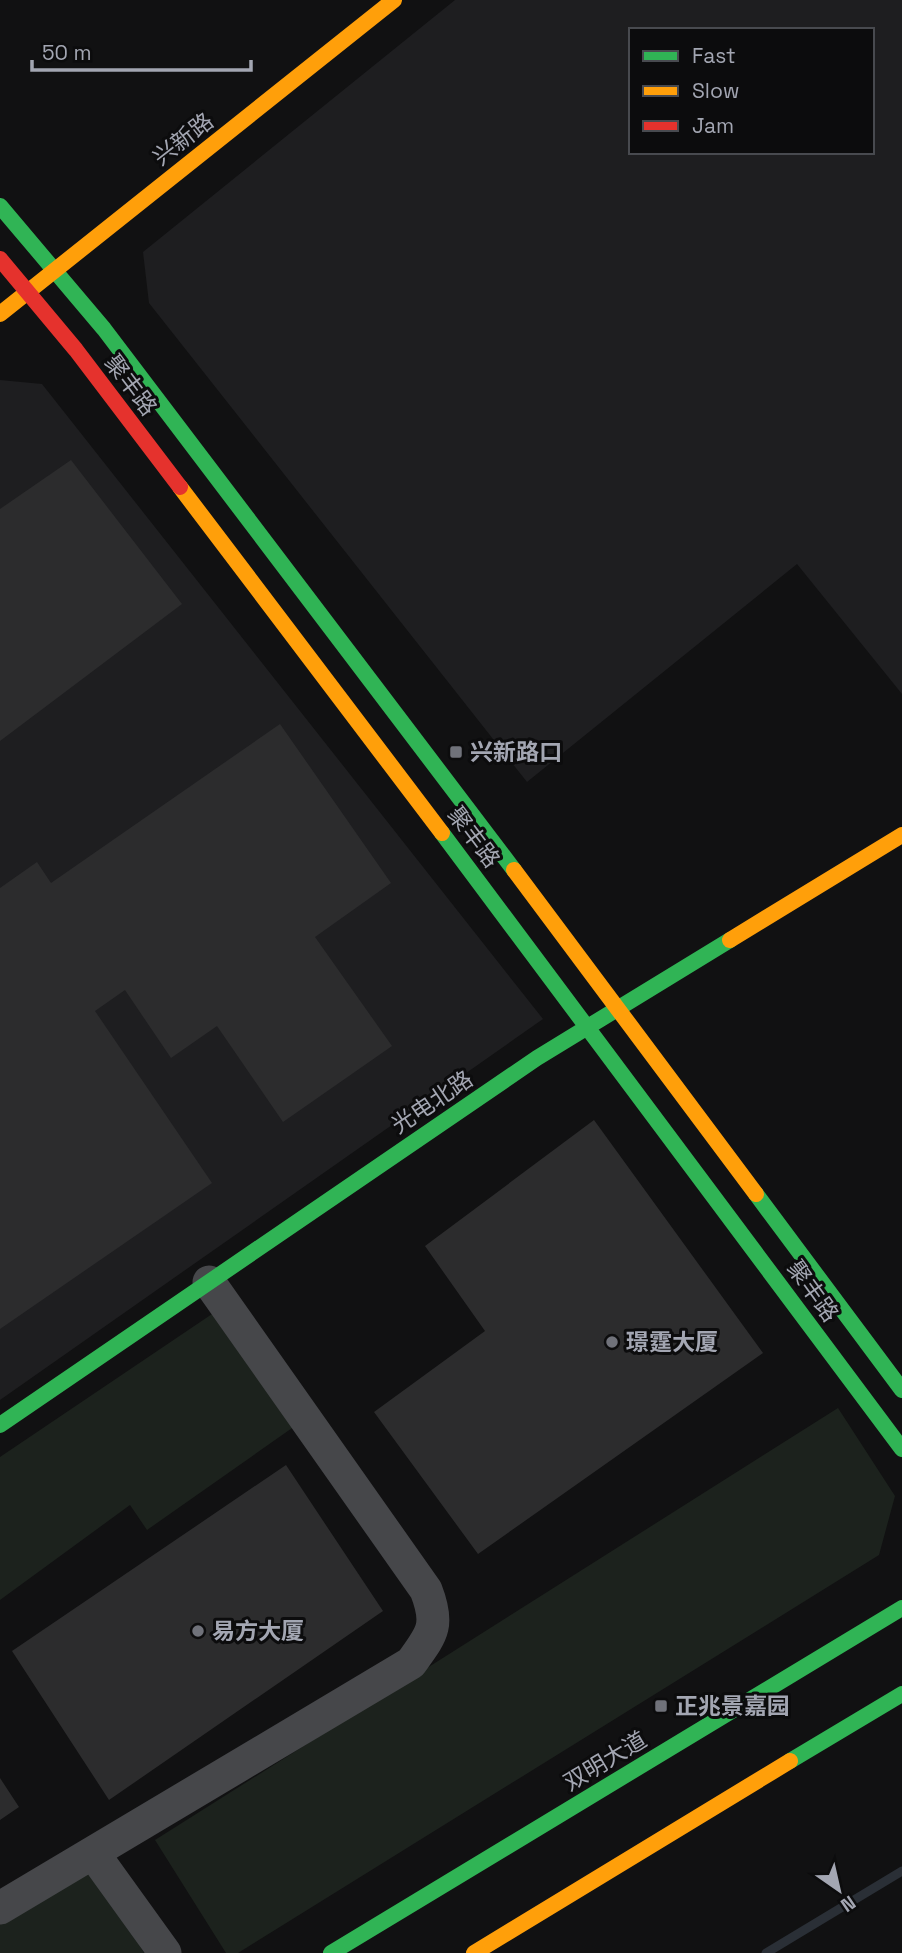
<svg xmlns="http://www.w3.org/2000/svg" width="902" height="1953" viewBox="0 0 902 1953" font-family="'Space Grotesk','Noto Sans SC',sans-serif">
	<rect width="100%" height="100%" fill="#111112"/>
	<path fill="#1e1e20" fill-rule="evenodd" d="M455,0H902V694L797,564L527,782L149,303L143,252ZM631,30H872V152H631Z
		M0,380L42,384L543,1019L0,1400Z"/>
	<path fill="#1c221d" d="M215,1312L295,1426L147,1530L130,1505L0,1600V1457Z
		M838,1408L895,1496L879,1555L238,1953H226L155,1840Z
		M93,1866L144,1953H0V1922Z"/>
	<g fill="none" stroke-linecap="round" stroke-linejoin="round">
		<path stroke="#2a2f36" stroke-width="9" d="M766,1953L902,1871"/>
	</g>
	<path fill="#2c2c2d" d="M71,460L182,604L0,741V509Z
		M280,724L391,883L315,937L392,1046L283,1122L217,1026L171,1058L125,990L95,1011L212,1183L0,1329V888L37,862L51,883Z
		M594,1120L763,1353L478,1554L374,1412L485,1331L425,1246Z
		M286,1465L383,1611L109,1800L12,1651Z
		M0,1778L19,1807L0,1820Z"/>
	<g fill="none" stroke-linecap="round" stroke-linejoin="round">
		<path stroke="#46474a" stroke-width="33" d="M93,1853L165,1953
			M0,1908L411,1663C432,1634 440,1626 426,1590L209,1282"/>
		<path stroke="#30b455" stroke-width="16" d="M0,206L104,329L514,870
			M442,833L902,1449
			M756,1194L902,1390
			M0,1425L537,1058L730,940
			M790,1761L902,1694
			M331,1953L902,1608"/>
		<path stroke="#ff9f0a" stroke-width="16" d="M0,314L394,0
			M180,487L442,833
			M514,870L756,1194
			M730,940L902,835
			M474,1953L790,1761"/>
		<path stroke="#e5322d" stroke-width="16" d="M0,259L76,350L180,487"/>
	</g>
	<g fill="#70727a" stroke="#0c0c0d" stroke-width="2.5">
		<rect x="449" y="745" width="14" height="14" rx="3.5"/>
		<circle cx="612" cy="1342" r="7"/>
		<circle cx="198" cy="1631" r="7"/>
		<rect x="654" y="1699" width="14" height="14" rx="3.5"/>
	</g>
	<g text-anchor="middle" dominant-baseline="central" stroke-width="6" stroke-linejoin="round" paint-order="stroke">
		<g font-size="23" fill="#a3a6b2" stroke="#0c0c0d">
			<text transform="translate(183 139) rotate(-38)">兴新路</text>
			<text transform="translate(131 385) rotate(53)">聚丰路</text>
			<text transform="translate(474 837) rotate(53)">聚丰路</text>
			<text transform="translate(432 1102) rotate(-34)">光电北路</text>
			<text transform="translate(813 1291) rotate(54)">聚丰路</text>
			<text transform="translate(605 1761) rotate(-31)">双明大道</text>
		</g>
		<g font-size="23" font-weight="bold" fill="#a3a6b2" stroke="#0c0c0d" text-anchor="start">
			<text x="470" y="752">兴新路口</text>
			<text x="626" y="1342">璟霆大厦</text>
			<text x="212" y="1631">易方大厦</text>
			<text x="675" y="1706">正兆景嘉园</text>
		</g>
	</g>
	<rect x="629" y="28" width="245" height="126" fill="#0c0c0d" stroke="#484a4f" stroke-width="2"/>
	<rect x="643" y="51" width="35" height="10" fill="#30b455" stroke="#484a4f" stroke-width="2"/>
	<text x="692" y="63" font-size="21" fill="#a3a6b2">Fast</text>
	<rect x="643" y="86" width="35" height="10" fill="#ff9f0a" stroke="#484a4f" stroke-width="2"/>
	<text x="692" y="98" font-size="21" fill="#a3a6b2">Slow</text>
	<rect x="643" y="121" width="35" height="10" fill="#e5322d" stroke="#484a4f" stroke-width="2"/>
	<text x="692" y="133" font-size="21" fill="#a3a6b2">Jam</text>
	<g transform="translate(839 1890) rotate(146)" stroke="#0c0c0d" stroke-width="5" paint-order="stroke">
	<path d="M0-5L12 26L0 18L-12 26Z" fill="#a3a6b2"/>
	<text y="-10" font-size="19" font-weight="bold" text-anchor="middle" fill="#a3a6b2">N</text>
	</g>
	<path d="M32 60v10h219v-10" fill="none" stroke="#a3a6b2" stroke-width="3.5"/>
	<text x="42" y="60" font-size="21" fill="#a3a6b2" stroke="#0c0c0d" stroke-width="5" paint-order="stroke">50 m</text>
</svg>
